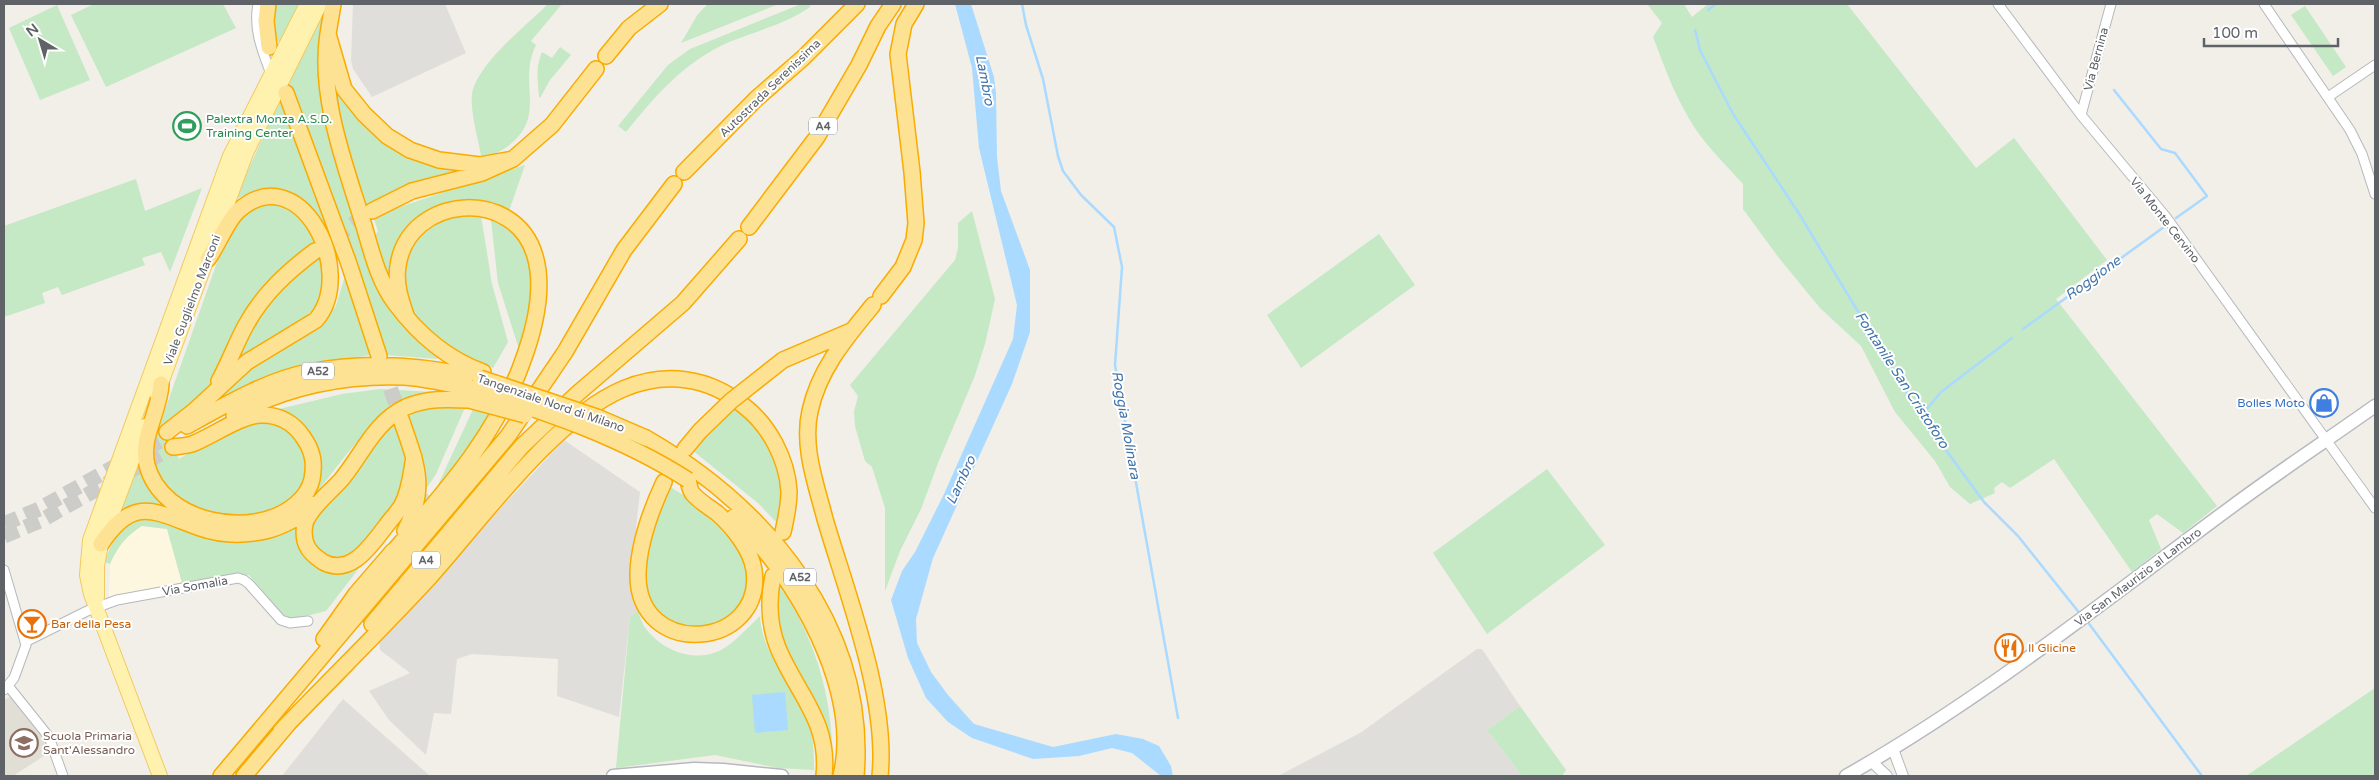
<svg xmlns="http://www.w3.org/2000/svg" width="2379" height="780" viewBox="0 0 2379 780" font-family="'Varela Round',sans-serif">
	<rect width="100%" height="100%" fill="#f1efe8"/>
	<path fill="#fef7e0" d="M142,526L167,529L182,583L109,597L110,564L119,546L128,535Z"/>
	<path fill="#e0deda" d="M353,4H445L466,53L372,97L353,69L351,60Z
		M564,440L640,492L630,580L638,611L630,617L619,717L557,696L558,659L472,654L457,659L451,714L434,713L426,755L389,720L369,691L410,673L380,650L379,640Z
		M1477,649H1482L1520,706L1487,730L1522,776H1278L1360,733Z
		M343,699L430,776H282Z"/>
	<path fill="#e1ded6" d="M11,696L40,734L50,752L13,776H4V700Z"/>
	<path fill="#c5e8c5" d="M94,4H223L236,28L106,87L71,15Z
		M274,4H300L280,41L273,42L271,15Z
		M548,4H562L531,41L536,45C517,83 548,116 508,146C500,152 492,156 483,157L481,155C478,138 470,111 472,94C477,64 527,25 548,4Z
		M708,4H779L681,43L698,14Z
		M801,4H810V7C786,24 756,31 729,42C683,63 657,94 626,132L618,126L668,65L690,49Z
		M1647,4H1684L1692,17L1708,4H1847L1976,168L2014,138L2107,260L2056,299L2217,506L2183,533L2157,514L2149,520L2161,549L2132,572L2054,459L2010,488L2002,482L1994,488L1995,493L1970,504L1950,487L1935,461L1895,412L1861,346L1820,308L1779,258L1743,209V184C1723,162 1701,141 1687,115C1673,91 1663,63 1653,37L1662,23Z
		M57,5L90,80L40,100L9,28Z
		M2305,6L2346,67L2333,76L2291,15Z
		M322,10L327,13L319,62L364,250L438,354V359L386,355L288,84Z
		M560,47L571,55L550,80L540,98L539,97C538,80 535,68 542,52L552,58Z
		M335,83C344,98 353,114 366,127C391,154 439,169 474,171L365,210L341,128L332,84Z
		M280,101H285L338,255L333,254C328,242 324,226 317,215C297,184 263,185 234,200Z
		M525,165L509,211L493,204L470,199L447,202L422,216L392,285L374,237L378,231L373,216Z
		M136,179L145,211L202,188L170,272L161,252L142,258L145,265L62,295L58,287L42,293L45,303L4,317V226Z
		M275,202L304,216L315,242L274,276L204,397L163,425L179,459C197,449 245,416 263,418C267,418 273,422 277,423C313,439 316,488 280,507C239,527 169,514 155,466C150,450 150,441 159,427L220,254C233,225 241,205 275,202Z
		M972,211L995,299L985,344L974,378L938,463L921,509L900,551L885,591V508L872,467L865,461L855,426L854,412L858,396L850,385L955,260L958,248V223Z
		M466,213L481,216L492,284L508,342L493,368C458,356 395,320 403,275C404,269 407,263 409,257C411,251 412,243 416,239C429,225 448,217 466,213Z
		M491,220C544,239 535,307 519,349L498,283Z
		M1379,234L1415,285L1301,368L1267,315Z
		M320,253C334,306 306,320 266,344C257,349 246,359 236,361L252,325L278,292Z
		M344,279H350L370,355L304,366L257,382L213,401L247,370L309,333L336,306Z
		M380,389L434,392C378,410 363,434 328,478C315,495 302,514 282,523C256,534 222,532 197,521C186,517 173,507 162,506C144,504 131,513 116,521L141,453C142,460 141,470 143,476C148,489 164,500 176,508C218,534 299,538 316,479C320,463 316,446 306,433C298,423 286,416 275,410L342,394Z
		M469,403L463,412L436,474L424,492L430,496L438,485L475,405L495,411L420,516L404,411Z
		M737,403L775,452L783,492L778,524L758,503L692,450Z
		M396,417L408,460L399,500L366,542L347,557L336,559L322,555L312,538L313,517Z
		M1547,469L1605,545L1487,634L1433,553Z
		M667,485L696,503L719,525L733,539L749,569L748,587L741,604L730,617L714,626L697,630L663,620L644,594L643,562Z
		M142,515L245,540L295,528L307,555L358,565L360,567L326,611L294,619L283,615L249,575L182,583L167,529L142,526C126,536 118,546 110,564L105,562C112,539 121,527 142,515Z
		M778,584C818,640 835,706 832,774L827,773L781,638L777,617Z
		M638,611C640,617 642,624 646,629C662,650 693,663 719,651C734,644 748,627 760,616C762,652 786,676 803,706C813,727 814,748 814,770L778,768L715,755L616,768L630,617Z
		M2375,688V776H2246Z
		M1520,706L1566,770L1562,776H1522L1487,730Z"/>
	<path fill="#aadaff" d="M955,4H971L994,77L996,94L997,157L1001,191L1030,270V332L1012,384L933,558L916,619L917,643L931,672L948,695L974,724L1053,747L1116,734L1143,739L1159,746L1171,766L1173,776H1161L1132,753L1112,748L1079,756L1033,759L972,738L948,722L926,698L908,658L891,600L902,571L915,552L944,494L1013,339L1017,305L979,148L972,68Z
		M785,692L788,730L755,733L752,695Z"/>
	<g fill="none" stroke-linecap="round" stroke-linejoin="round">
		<path stroke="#aadaff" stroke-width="2.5" d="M1022,4L1026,25L1043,79L1058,156L1063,171L1081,195L1114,227L1122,267L1115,365L1178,718
			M1708,10L1716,4
			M1695,30L1700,50L1733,114L1798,212L1921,416L1984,502L2018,536L2081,615
			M2114,90L2161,149L2175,153L2207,196L2176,218
			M2023,329L2164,227
			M1921,416L1941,392L2012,338
			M2087,621L2202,776"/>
		<path stroke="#ccccc8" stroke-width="15" stroke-dasharray="15 8" stroke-linecap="butt" d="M315,251L370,212
			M383,367L401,419
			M4,524L39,509L169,436
			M4,536L40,521L173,447"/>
		<defs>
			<path id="minor" d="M258,4C253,29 262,50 271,74
				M1998,4L2081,115L2166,217L2375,508
				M2264,4L2350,130L2362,154L2375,194
				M2328,97L2375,65
				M2081,115L2111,4
				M4,570L26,645L14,678L4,690
				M25,642L87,611L117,600L238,578L244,580L249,584L281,620L290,623L308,621
				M9,687L49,737L63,776"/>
			<path id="tertiary" d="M1893,749L1903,776
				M1872,762L1887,776"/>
			<path id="secondary" d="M613,776L694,769L723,770L782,776
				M1846,776C1982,699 2104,601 2230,508C2277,473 2327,440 2375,406"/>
			<path id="primary" d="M157,394L246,153L320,4
				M97,597V566L101,544L145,426
				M160,776L91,594L87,575L90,540L230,156L307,4"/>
			<path id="motorway" d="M268,4L266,21L269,47
				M333,4L328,34L344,89L364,114L387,136L410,150L439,160L480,165L513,159
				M328,34C318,96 346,167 364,226C372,253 378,280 395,303C418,334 447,359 483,372
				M606,56L629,28L660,4
				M286,93L349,264L379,356
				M684,172L756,99L803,58L857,4
				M372,211L412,191L482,173L513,159L552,125L596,69
				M749,227L817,137L859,65L878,26L893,4
				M881,296L903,267L914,240L916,223L912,172L898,54L904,24L916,4
				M873,305C846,338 819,369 810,411C802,447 816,484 825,519C847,594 888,699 880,776
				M783,360L851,331
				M219,381C229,363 236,343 246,325C263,294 287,272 315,251
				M161,384C160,411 140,437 147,465C162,523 253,541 296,504C303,498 310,489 312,479C315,463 313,451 303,437C294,423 278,414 261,415C241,415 211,437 192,444C186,446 179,446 173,447
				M234,415C286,387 344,375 403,377C425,378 448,384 470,388
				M401,419C416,463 428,487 405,531
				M187,426C223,406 269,379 309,372C364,361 422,365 476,377
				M167,432L194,411L247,362L316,320C358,271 299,156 238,211C227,221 218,245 208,259
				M646,438C768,508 868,628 856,776
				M685,449L700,431
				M414,457C411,473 410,490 402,505C398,512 391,519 386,526C371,545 351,577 323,562C317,558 310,553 307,546C303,538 303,524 308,517C316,503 330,492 341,480C362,455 374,422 406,407C427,398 447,399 469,400
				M664,482C651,510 639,542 638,573C636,661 765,649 754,570C751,549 732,526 717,513C709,507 699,501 693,494C690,491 689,484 688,480
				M734,517C795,575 862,689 841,776
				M101,544C134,494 155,512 200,528C223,536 246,536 269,530C286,525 300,518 311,504
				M388,558C439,498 495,439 522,363C534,331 545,290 535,256C515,186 408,195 398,266C395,284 401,301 407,318
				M773,576C768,600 769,625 778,648C797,694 830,721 824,776
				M372,624L522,446L577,394L683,303L739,239
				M324,639L356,594L393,551
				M281,731C330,680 381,630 429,578C480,521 554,418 623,389C665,371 709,377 744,406C769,425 787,459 789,491C789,505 786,519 783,532
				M221,776L508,436L565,352L624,250L674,184
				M244,776L288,724"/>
		</defs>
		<use href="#minor" stroke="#b5b8bc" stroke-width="11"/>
		<use href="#tertiary" stroke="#b5b8bc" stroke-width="12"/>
		<use href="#secondary" stroke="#b6babf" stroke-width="15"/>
		<use href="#primary" stroke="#f2c960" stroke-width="16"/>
		<use href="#motorway" stroke="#f9ab00" stroke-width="18"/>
		<use href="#minor" stroke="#fff" stroke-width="9"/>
		<use href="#tertiary" stroke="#fff" stroke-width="10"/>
		<use href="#secondary" stroke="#fff" stroke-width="12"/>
		<use href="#primary" stroke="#fff2af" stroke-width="14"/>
		<use href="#motorway" stroke="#fde293" stroke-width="15"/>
		<defs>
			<path id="motorway-bridge" d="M480,378L597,417L646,438
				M470,388C546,412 621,437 688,480
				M469,400L525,415
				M700,431L731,401L783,360"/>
		</defs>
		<use href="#motorway-bridge" stroke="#f9ab00" stroke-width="18" stroke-linecap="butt"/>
		<use href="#motorway-bridge" stroke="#fde293" stroke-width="15"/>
	</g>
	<defs>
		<symbol id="stadium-ring" viewBox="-11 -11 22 22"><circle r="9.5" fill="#fff" stroke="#2e9e5b" stroke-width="1.5"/><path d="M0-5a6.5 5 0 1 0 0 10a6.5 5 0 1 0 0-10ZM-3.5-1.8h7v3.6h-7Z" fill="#2e9e5b"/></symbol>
		<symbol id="shop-ring" viewBox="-11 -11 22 22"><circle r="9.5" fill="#fff" stroke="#3f7fe0" stroke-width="1.5"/><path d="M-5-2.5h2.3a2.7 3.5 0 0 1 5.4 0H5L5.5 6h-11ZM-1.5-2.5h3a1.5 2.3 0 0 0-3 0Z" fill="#3f7fe0"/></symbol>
		<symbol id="bar-ring" viewBox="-11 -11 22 22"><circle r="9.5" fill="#fff" stroke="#e8710a" stroke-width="1.5"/><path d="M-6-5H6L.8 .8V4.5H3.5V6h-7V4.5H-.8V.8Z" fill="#e8710a"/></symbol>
		<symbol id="restaurant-ring" viewBox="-11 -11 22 22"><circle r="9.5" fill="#fff" stroke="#e8710a" stroke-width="1.5"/><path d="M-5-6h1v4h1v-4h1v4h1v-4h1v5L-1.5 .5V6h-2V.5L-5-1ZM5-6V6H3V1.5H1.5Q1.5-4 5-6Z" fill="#e8710a"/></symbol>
		<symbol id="school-ring" viewBox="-11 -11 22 22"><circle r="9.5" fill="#fff" stroke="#8d6e63" stroke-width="1.5"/><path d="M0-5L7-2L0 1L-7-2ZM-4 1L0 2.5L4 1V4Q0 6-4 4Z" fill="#8d6e63"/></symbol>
	</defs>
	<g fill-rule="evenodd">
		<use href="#stadium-ring" x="171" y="110" width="32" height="32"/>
		<use href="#shop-ring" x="2308" y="387" width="32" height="32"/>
		<use href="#bar-ring" x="16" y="608" width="32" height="32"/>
		<use href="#restaurant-ring" x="1993" y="632" width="32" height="32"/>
		<use href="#school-ring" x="8" y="727" width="32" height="32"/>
	</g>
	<g text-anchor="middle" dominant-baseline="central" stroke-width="4" stroke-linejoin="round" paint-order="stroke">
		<g fill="#fff" stroke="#8f9295" stroke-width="1">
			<rect x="809" y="117.5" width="28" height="17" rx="4"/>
			<rect x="302" y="362.5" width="32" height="17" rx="4"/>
			<rect x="412" y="551.5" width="28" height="17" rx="4"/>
			<rect x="784" y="568.5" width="32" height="17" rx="4"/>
		</g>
		<g font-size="11" font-weight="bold" fill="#5f6368">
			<text x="823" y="126">A4</text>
			<text x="318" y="371">A52</text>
			<text x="426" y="560">A4</text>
			<text x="800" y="577">A52</text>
		</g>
		<g font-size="12" fill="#5f6368" stroke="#fff">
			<text transform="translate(2096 59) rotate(-75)">Via Bernina</text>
			<text transform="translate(770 88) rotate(-44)">Autostrada Serenissima</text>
			<text transform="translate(2165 220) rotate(52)">Via Monte Cervino</text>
			<text transform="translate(192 300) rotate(-69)">Viale Guglielmo Marconi</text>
			<text transform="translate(551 403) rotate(19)">Tangenziale Nord di Milano</text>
			<text transform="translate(2138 577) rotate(-37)">Via San Maurizio al Lambro</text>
			<text transform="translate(195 586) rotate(-10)">Via Somalia</text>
		</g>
		<g font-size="12" fill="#27864d" stroke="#fff" text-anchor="start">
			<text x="206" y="119">Palextra Monza A.S.D.<tspan x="206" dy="14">Training Center</tspan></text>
		</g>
		<g font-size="12" fill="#366cbe" stroke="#fff" text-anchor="end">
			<text x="2305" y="403">Bolles Moto</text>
		</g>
		<g font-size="12" fill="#c56008" stroke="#fff" text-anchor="start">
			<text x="51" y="624">Bar della Pesa</text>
			<text x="2028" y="648">Il Glicine</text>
		</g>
		<g font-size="12" fill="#785e54" stroke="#fff" text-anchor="start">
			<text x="43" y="736">Scuola Primaria<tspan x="43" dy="14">Sant'Alessandro</tspan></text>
		</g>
		<g font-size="14" font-style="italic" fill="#4174aa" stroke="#fff">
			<text transform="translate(985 80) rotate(79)">Lambro</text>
			<text transform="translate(2093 278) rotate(-36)">Roggione</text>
			<text transform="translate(1902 380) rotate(57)">Fontanile San Cristoforo</text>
			<text transform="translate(1126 425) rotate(80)">Roggia Molinara</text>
			<text transform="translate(961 480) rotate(-65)">Lambro</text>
		</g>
	</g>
	<rect width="2379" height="780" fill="none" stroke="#5f6368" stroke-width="10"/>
	<g transform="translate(40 40) rotate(322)" stroke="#ffffff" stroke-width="4" paint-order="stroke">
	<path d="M0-4L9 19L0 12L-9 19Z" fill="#5f6368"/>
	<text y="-8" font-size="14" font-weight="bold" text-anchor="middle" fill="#5f6368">N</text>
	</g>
	<path d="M2204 38v8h134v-8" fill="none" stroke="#5f6368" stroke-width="2.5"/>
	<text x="2212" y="38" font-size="15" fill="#5f6368" stroke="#ffffff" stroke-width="4" paint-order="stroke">100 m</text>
</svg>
